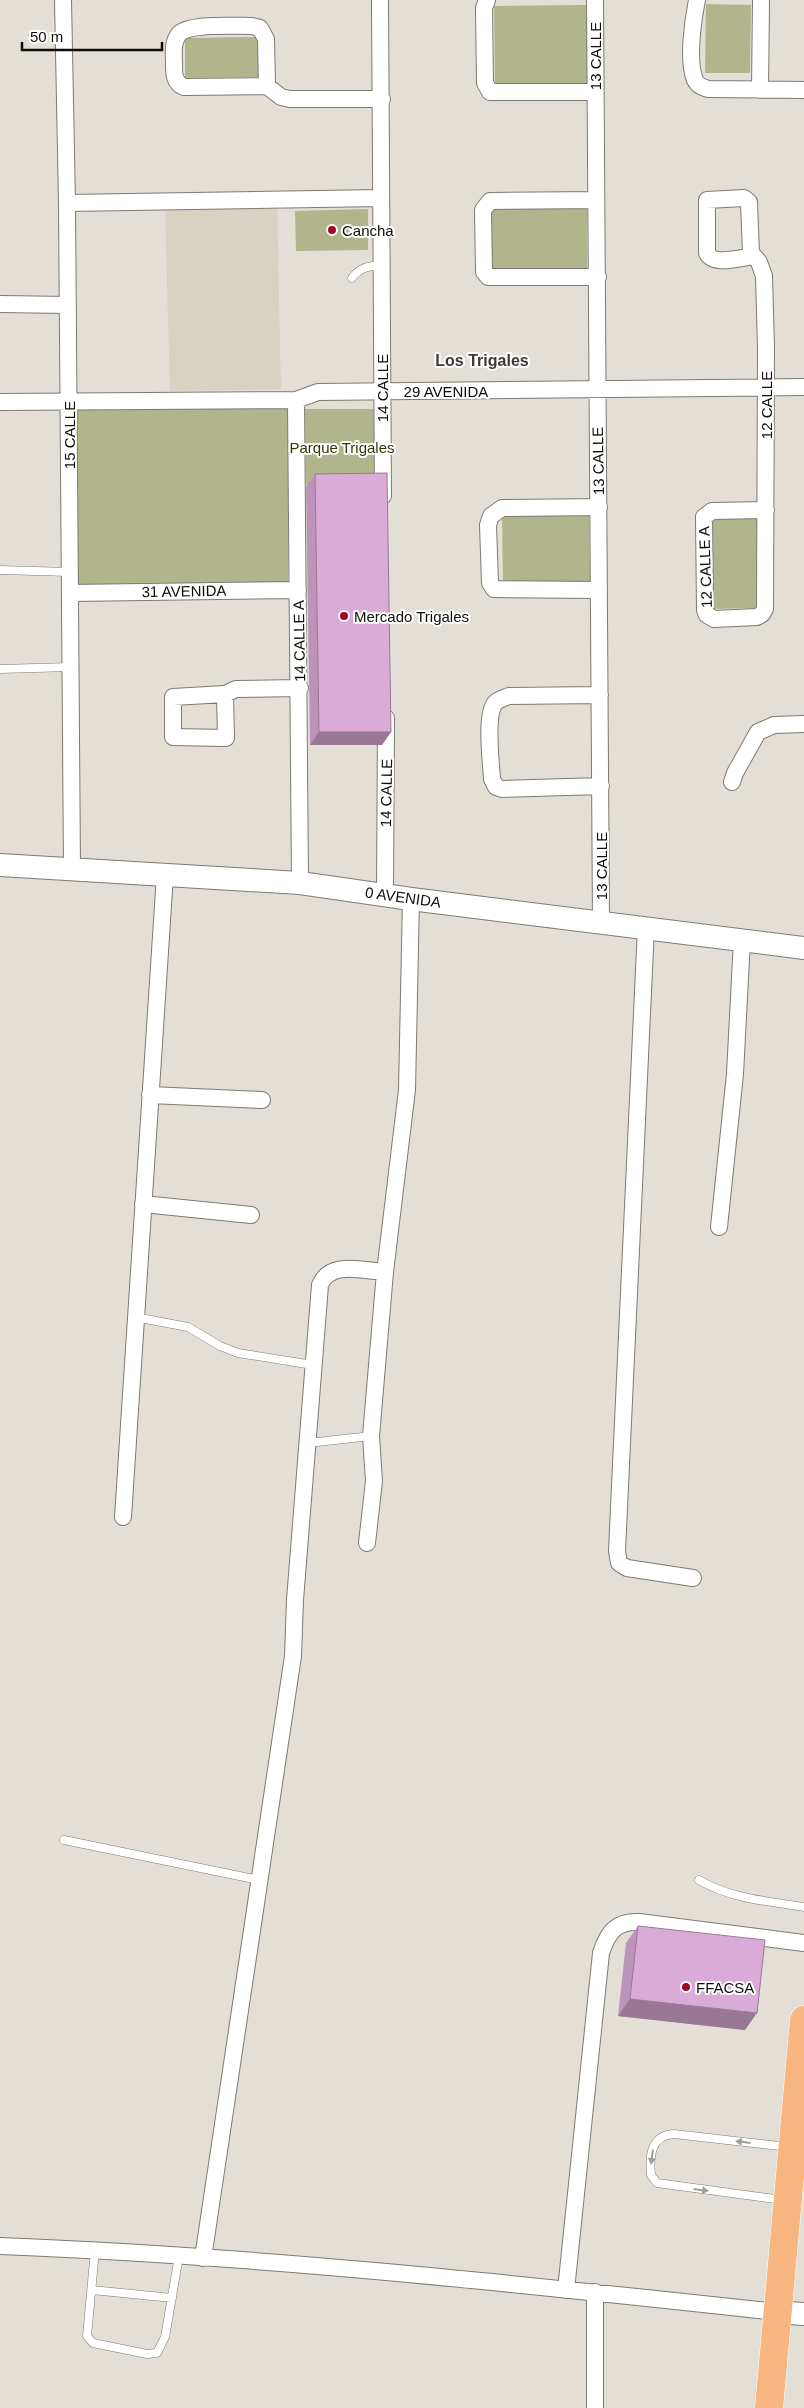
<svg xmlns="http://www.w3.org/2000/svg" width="804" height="2408" viewBox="0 0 804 2408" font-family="Helvetica,sans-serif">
	<rect width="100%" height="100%" fill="#e3dfd6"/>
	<path fill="#d8d2c2" d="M165,209H277L281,389L170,391Z"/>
	<path fill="#b1b58c" d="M706,4L751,5L750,73H705Z
		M587,5L588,86L495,87L494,6Z
		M258,37L259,77L185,78V38Z
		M587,207V273H488L487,208Z
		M368,209V250L296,251L295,211Z
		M76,407L288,408V586H75Z
		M305,409H378L379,484L306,485Z
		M589,512L590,585L503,586L502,513Z
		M758,516L760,608L711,609L709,517Z"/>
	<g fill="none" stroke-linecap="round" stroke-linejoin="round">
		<defs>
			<path id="lane" d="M352,278C360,267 369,266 382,265
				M0,570L70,572
				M0,669L70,667
				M135,1317L188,1327L220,1346L238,1353L313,1365
				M308,1443L371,1436
				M64,1840L259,1880
				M699,1880C731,1899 768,1901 804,1907
				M783,2200L657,2183L651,2175C649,2156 651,2135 674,2134L789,2147
				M95,2250L87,2336L93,2343L147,2354L157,2353L165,2337L179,2256
				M92,2290L172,2298"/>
			<path id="street" d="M63,0L67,203L72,869
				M380,0L383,496
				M487,0L484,8L485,83L490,92H595
				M595,0L601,922
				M697,0C693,20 687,61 695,80C698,86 702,87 708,89L804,90
				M267,86L266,39L260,28L252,26C237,26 189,23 179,34C172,43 174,53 174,64C174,74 174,83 184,87L267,86L281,97L290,99H382
				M760,90L761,0
				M596,200L490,201L483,210L484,272L488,277H598
				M67,203L381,198
				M753,256C740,258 713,266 707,253V200L744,198L749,202L751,253L759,262L764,276L766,348L765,609L762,614L757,617L714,619L707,615L705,610L704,517L712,511L766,510
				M0,304L68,305
				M296,400L300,883
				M0,402L296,400L318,392L804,387
				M599,507L502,508L491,516L488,525L490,583L494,589L599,590
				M70,593L298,590
				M225,694L226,738L173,737V697L225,694L236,689L300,688
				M600,695L509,696C504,698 499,699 495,703C485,716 491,761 492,779L496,787L502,789L601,786
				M732,782L735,773L758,732L774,725L804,724
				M385,896L386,718
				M646,927L617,1551L619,1563L627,1568L693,1578
				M150,1095L262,1100
				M143,1204L251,1215
				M719,1227L735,1074L742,940
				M123,1517L165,875
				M367,1543L374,1481L371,1436L385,1272L407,1090L411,899
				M0,2246C260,2256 519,2284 777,2312
				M203,2258L293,1656L295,1600L320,1285C330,1260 363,1271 385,1272
				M566,2290L601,1953C608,1932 616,1921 639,1922L804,1943
				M595,2292V2408"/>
			<path id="secondary" d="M0,865L300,883L411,899L804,948
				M777,2312L804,2314"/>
			<path id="highway" d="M769,2408L804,2020"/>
		</defs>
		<use href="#lane" stroke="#7d7a71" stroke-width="9"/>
		<use href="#street" stroke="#7d7a71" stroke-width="18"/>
		<use href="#secondary" stroke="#7d7a71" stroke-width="24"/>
		<use href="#highway" stroke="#fff" stroke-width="29"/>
		<use href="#lane" stroke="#fff" stroke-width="8"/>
		<use href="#street" stroke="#fff" stroke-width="16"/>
		<use href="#secondary" stroke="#fff" stroke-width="22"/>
		<use href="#highway" stroke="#f7b580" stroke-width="28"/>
	</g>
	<path fill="#bc93b9" d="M315,474L391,732L382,745H310L306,487Z
		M638,1926L745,2030L618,2016L626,1943Z"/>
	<path fill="#997896" d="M319,732H391L382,745H310Z
		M630,1999L757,2013L745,2030L618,2016Z"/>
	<path fill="#dbabd7" stroke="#997896" d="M387,473L391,732H319L315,474Z
		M638,1926L765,1940L757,2013L630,1999Z"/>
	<defs><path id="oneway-solid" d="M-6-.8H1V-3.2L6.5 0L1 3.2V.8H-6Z" transform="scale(1.25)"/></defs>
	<g fill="#9f9e9d">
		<use href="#oneway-solid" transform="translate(743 2142) rotate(-173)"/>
		<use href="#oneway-solid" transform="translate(652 2157) rotate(97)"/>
		<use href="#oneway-solid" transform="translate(701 2190) rotate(7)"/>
	</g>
	<g fill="#a3052a" stroke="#fff" stroke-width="2">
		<circle cx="332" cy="230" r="5"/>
		<circle cx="344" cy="616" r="5"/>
		<circle cx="686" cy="1987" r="5"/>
	</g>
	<g text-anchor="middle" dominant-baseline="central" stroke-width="4" stroke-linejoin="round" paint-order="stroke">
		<g font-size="15" fill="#0e0d0a" stroke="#fff">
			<text transform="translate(595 56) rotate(-90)">13 CALLE</text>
			<text transform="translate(382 388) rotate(-90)">14 CALLE</text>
			<text x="446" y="391">29 AVENIDA</text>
			<text transform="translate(766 405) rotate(-90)">12 CALLE</text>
			<text transform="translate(69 435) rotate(-90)">15 CALLE</text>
			<text transform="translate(598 461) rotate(-91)">13 CALLE</text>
			<text transform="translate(705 567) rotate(-92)">12 CALLE A</text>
			<text transform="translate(184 591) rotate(-1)">31 AVENIDA</text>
			<text transform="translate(299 641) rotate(-91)">14 CALLE A</text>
			<text transform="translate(386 793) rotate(-89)">14 CALLE</text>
			<text transform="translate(601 866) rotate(-90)">13 CALLE</text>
			<text transform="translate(403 897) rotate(8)">0 AVENIDA</text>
		</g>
		<g font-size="15" fill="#0e0d0a" stroke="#fff" text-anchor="start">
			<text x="342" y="230">Cancha</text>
			<text x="354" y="616">Mercado Trigales</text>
			<text x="696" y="1987">FFACSA</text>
		</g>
		<g font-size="15" fill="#353706" stroke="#fff">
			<text x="342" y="447">Parque Trigales</text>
		</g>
		<g font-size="16" font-weight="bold" fill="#3c3a32" stroke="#fff">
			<text x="482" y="360">Los Trigales</text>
		</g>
	</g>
	<path d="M22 42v8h140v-8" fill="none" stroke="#0e0d0a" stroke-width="2.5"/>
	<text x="30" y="42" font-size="15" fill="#0e0d0a" stroke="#ffffff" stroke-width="4" paint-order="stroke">50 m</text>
</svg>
